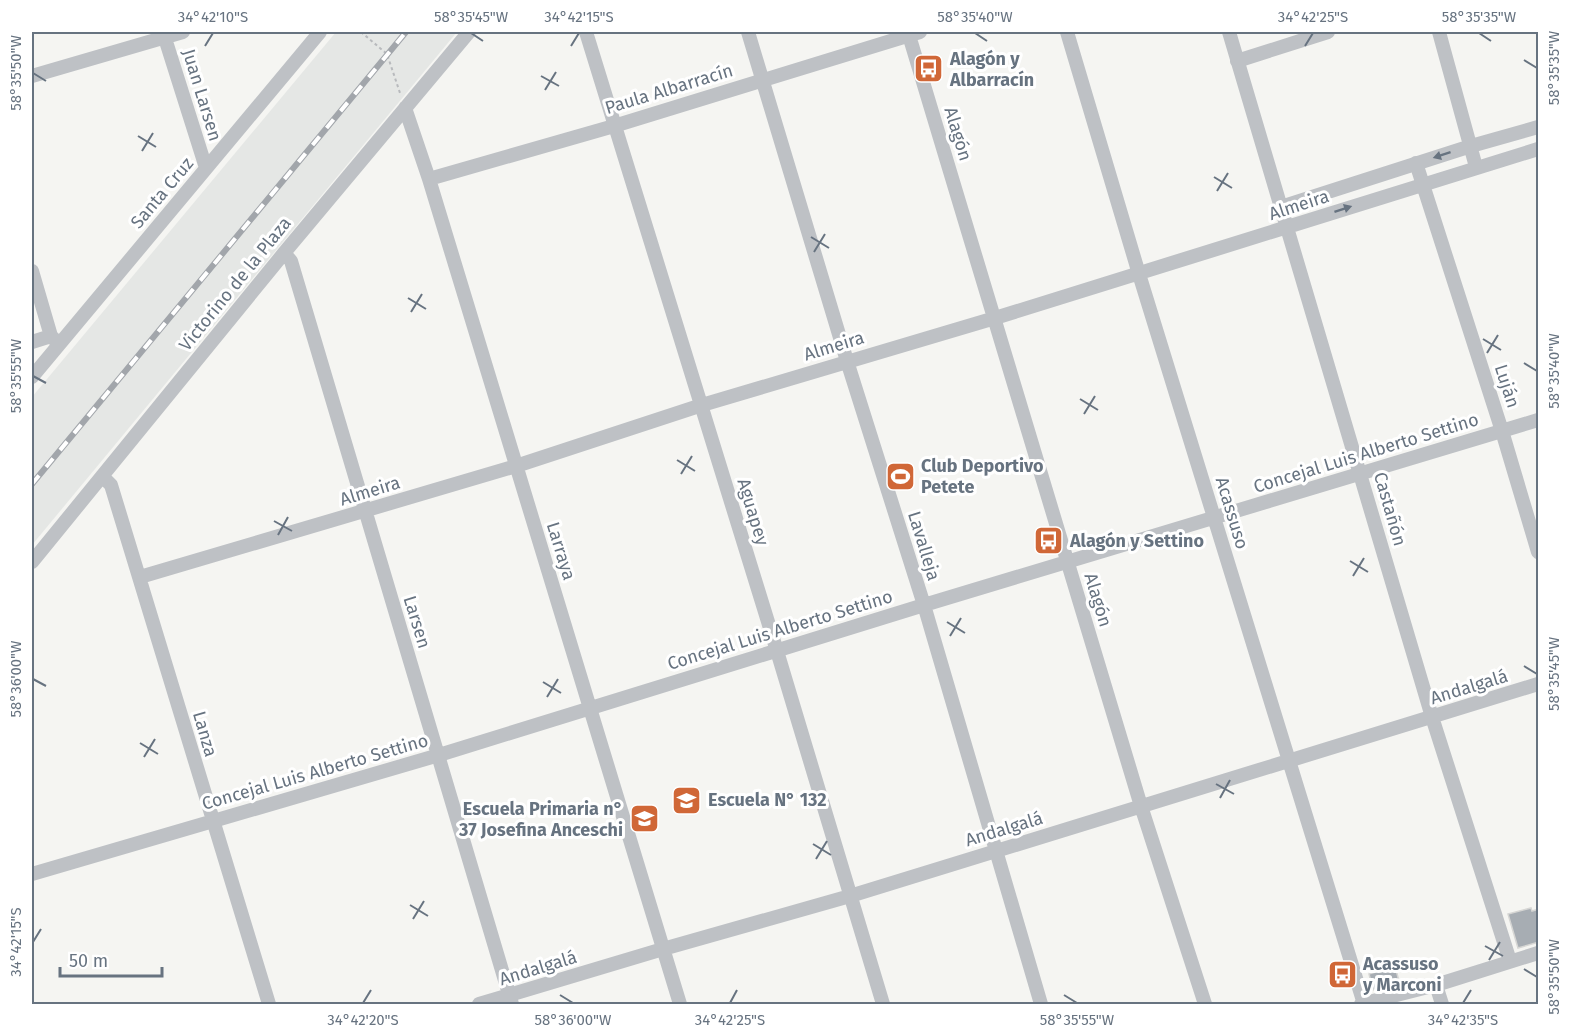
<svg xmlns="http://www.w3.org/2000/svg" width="1570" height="1036" viewBox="0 0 1570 1036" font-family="'Fira Sans',sans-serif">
	<rect width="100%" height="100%" fill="#f5f5f2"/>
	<path fill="#e5e7e5" d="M336,32H457L32,545V397Z"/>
	<path fill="#a7adb3" stroke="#d6d6d4" stroke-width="1.5" d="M1531,908L1532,911L1539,909V942L1518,948L1508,914Z
		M1395,966L1400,985L1373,990L1369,974Z"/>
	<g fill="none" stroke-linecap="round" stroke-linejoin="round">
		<path stroke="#b8babd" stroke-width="2" stroke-dasharray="3 3" stroke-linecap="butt" d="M361,32L387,54L400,93"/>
		<path stroke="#bec1c5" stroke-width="14" d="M163,32L206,168
			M586,32L777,651L883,1004
			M748,32L847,361L924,605L1041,1004
			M908,32L1141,806L1205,1004
			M1067,32L1139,274L1364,1004
			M1229,32L1432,717L1510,961
			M1439,32L1476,167
			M1237,61L1328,32
			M32,76L183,32
			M405,108L429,179L680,1004
			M1416,163L1502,431L1538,552
			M429,179L614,126L920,32
			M1281,207L1471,146L1538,127
			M284,253L291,261L512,1004
			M32,271L51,336L59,344
			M32,342L51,336
			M32,377L320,32
			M102,476L111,485L269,1004
			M32,562L284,253L469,32
			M140,577L516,466L702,405L995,318L1538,149
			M32,874L439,755L924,605L1538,420
			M1436,985L1442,1004
			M479,1004L663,949L850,896L1538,684
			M1361,1004L1436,985L1538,953"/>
		<defs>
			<path id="rail" d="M32,484L406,32"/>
		</defs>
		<use href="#rail" stroke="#a2a6ab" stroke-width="6"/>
		<use href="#rail" stroke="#fff" stroke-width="4" stroke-dasharray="11" stroke-linecap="butt"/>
	</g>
	<defs><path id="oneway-solid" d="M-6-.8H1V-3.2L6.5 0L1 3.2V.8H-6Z" transform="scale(1.5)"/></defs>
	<g fill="#677380">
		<use href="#oneway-solid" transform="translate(1442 155) rotate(162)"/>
		<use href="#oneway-solid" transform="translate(1343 209) rotate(-18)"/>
	</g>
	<path fill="none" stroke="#677380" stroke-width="2" d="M471,33L483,41M975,33L987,41M1479,33L1491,41M205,46L213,33M571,46L579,33M1305,46L1313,33M1524,60L1537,68M33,73L46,81M541,76L559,86M545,90L556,72M138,136L156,147M142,151L153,133M1214,177L1232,188M1217,191L1228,173M811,237L829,248M814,252L825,234M408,298L426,309M411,312L422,294M1483,339L1501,350M1487,353L1498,335M1524,363L1537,371M33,376L46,383M1080,399L1098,410M1084,414L1095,396M677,460L695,471M681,474L692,456M274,521L292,531M278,535L288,517M1350,561L1368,572M1353,576L1364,558M947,622L965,633M950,636L961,618M1524,666L1537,674M33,679L46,686M543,682L561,693M547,697L558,679M140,743L158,754M144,757L155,739M1216,784L1234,794M1220,798L1230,780M813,844L831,855M816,859L827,841M410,905L428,916M413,919L424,901M33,942L41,929M1485,946L1503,956M1489,960L1500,942M1524,969L1537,977M560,995L573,1003M1064,995L1077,1003M363,1003L371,990M730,1003L737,990M1463,1003L1471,990"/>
	<defs>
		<symbol id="bus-square" viewBox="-11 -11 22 22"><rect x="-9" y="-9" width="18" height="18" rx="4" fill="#d06737" stroke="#fff"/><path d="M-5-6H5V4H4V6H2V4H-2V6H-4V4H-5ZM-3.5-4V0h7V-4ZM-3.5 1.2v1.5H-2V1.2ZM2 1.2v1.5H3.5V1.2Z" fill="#fff"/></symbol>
		<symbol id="stadium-square" viewBox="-11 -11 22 22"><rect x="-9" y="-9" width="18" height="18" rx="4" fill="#d06737" stroke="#fff"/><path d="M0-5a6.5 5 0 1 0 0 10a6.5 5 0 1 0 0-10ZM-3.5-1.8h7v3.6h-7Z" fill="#fff"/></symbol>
		<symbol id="school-square" viewBox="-11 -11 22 22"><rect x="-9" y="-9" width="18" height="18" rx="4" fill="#d06737" stroke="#fff"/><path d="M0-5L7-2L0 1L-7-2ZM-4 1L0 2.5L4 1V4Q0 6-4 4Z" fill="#fff"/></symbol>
	</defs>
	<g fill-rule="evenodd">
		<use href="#bus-square" x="912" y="52" width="33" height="33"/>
		<use href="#stadium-square" x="884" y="460" width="33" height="33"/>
		<use href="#bus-square" x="1032" y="524" width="33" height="33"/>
		<use href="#school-square" x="670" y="784" width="33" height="33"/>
		<use href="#school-square" x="628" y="802" width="33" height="33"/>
		<use href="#bus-square" x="1326" y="958" width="33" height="33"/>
	</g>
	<g text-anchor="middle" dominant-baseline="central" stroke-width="6" stroke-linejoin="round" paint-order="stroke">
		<g font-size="18" font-weight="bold" fill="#677380" stroke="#fff" text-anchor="start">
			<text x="950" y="59">Alagón y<tspan x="950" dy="21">Albarracín</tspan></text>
			<text x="921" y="466">Club Deportivo<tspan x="921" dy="21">Petete</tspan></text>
			<text x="1070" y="541">Alagón y Settino</text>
			<text x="708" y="800">Escuela N° 132</text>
			<text x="623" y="809" text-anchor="end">Escuela Primaria n°<tspan x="623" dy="21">37 Josefina Anceschi</tspan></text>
			<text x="1363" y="964">Acassuso<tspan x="1363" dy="21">y Marconi</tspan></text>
		</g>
		<g font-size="18" fill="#677380" stroke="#fff">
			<text transform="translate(669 89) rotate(-17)">Paula Albarracín</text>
			<text transform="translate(202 95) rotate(73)">Juan Larsen</text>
			<text transform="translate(958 134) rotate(73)">Alagón</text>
			<text transform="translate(162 193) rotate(-50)">Santa Cruz</text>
			<text transform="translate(1299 205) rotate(-18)">Almeira</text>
			<text transform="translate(235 284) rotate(-51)">Victorino de la Plaza</text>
			<text transform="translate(834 346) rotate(-17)">Almeira</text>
			<text transform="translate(1507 386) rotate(72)">Luján</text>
			<text transform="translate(1366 453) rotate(-17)">Concejal Luis Alberto Settino</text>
			<text transform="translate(370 491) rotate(-17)">Almeira</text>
			<text transform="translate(1390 509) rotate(74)">Castañón</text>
			<text transform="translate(753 512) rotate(73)">Aguapey</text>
			<text transform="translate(1232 513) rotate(73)">Acassuso</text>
			<text transform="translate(924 546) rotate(73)">Lavalleja</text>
			<text transform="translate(561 551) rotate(73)">Larraya</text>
			<text transform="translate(1098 600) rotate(73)">Alagón</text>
			<text transform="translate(417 622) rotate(73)">Larsen</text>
			<text transform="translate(780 630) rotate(-17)">Concejal Luis Alberto Settino</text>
			<text transform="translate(1469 687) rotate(-17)">Andalgalá</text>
			<text transform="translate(205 734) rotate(74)">Lanza</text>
			<text transform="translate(315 772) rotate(-16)">Concejal Luis Alberto Settino</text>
			<text transform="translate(1004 829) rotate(-17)">Andalgalá</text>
			<text transform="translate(538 968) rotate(-17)">Andalgalá</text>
		</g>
	</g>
	<rect width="1570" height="1036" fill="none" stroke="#ffffff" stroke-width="66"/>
	<path d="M60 967v9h102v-9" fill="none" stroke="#677380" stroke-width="3"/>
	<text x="69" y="967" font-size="18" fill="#677380" stroke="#ffffff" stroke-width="4.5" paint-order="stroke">50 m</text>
	<rect x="33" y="33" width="1504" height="970" fill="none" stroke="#677380" stroke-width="2"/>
	<g font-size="15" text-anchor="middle" fill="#677380">
		<text x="213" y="22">34°42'10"S</text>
		<text x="471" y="22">58°35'45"W</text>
		<text x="579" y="22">34°42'15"S</text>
		<text x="975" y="22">58°35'40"W</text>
		<text x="1313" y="22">34°42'25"S</text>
		<text x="1479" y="22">58°35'35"W</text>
		<text transform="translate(1554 68) rotate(-90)" y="5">58°35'35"W</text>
		<text transform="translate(16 73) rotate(-90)" y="5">58°35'50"W</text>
		<text transform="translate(1554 371) rotate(-90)" y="5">58°35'40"W</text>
		<text transform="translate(16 376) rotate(-90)" y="5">58°35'55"W</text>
		<text transform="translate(1554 674) rotate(-90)" y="5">58°35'45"W</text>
		<text transform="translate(16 679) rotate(-90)" y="5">58°36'00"W</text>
		<text transform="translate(16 942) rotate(-90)" y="5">34°42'15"S</text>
		<text transform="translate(1554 977) rotate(-90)" y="5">58°35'50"W</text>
		<text x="363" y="1025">34°42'20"S</text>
		<text x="573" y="1025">58°36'00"W</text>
		<text x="730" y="1025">34°42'25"S</text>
		<text x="1077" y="1025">58°35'55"W</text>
		<text x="1463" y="1025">34°42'35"S</text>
	</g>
</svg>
